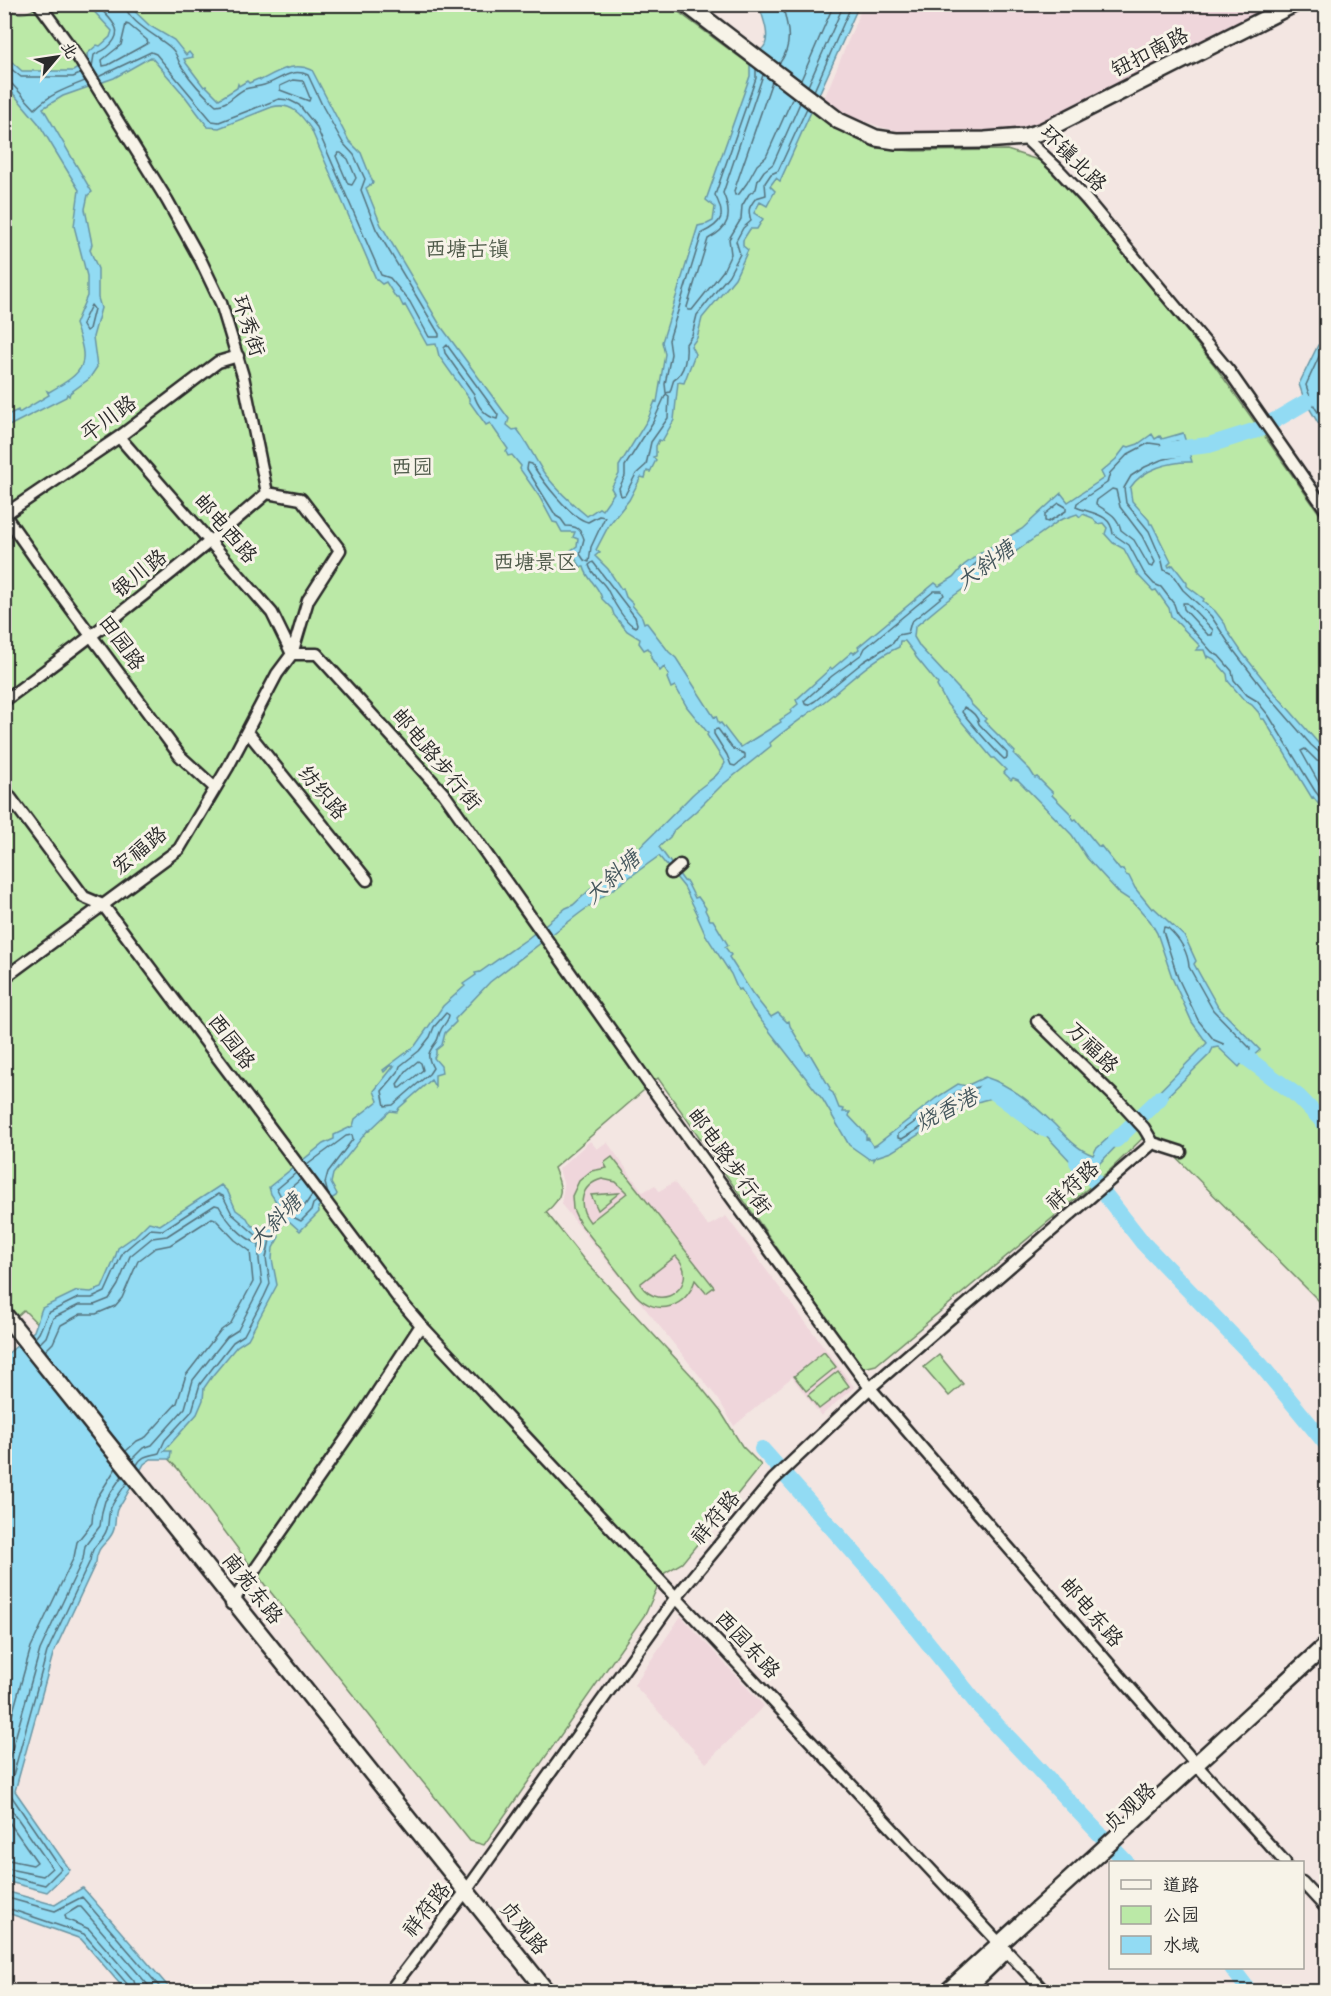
<svg xmlns="http://www.w3.org/2000/svg" width="1331" height="1996" viewBox="0 0 1331 1996" font-family="Mynerve,'LXGW WenKai TC',sans-serif">
	<rect width="100%" height="100%" fill="#f3e6e2"/>
	<filter id="ink" filterUnits="userSpaceOnUse"><feTurbulence type="fractalNoise" baseFrequency=".0167" numOctaves="2"/><feDisplacementMap in="SourceGraphic" scale="12" xChannelSelector="R" yChannelSelector="G"/><feConvolveMatrix kernelMatrix="1 2 1 2 8 2 1 2 1" color-interpolation-filters="sRGB"/></filter>
	<g filter="url(#ink)">
		<path fill="#efd6db" d="M863,5H1273L1087,101L1022,132L907,133L881,127L841,113L824,99Z
			M590,1141L597,1149L607,1142L643,1192L655,1185L659,1191L674,1182L708,1226L726,1216L854,1387L821,1416L792,1377L734,1426L719,1400L561,1204L564,1186L559,1169Z
			M681,1616L764,1706L706,1763L634,1685Z"/>
		<path fill="#bbe9a7" stroke="#738a69" stroke-width="1.5" fill-rule="evenodd" d="M41,4L669,5L818,115L854,138L876,148L914,151L1007,150L1041,161L1094,218L1215,366L1326,523V1308L1150,1131L1110,1170L876,1365L864,1368L855,1359L658,1078L554,1168C563,1189 564,1197 546,1212L585,1261L692,1376L721,1412L742,1446L761,1465L682,1563L663,1574L646,1613L484,1845L470,1841L265,1585L178,1469L24,1310L5,1327V8C19,16 28,15 41,4Z
			M612,1157L714,1287L706,1293L695,1280C687,1307 657,1318 636,1295L579,1222L573,1209L572,1196L579,1181L591,1171L607,1168L604,1163ZM602,1179L616,1182L627,1193L590,1222C577,1206 580,1185 602,1179ZM676,1256C702,1283 661,1316 640,1284Z
			M619,1193L598,1210L591,1195Z
			M824,1352L836,1367L806,1391L794,1376Z
			M939,1355L963,1384L949,1396L924,1367Z
			M838,1371L849,1386L819,1409L808,1395Z"/>
		<path fill="#92dbf3" stroke="#6995a3" stroke-width="1.5" d="M88,5H128L150,26L174,40L186,55L189,52L193,57L184,59L186,63L204,87L206,86L219,99L237,88L238,84L239,86L247,81L249,83L258,79L261,80C277,72 294,61 312,70L349,141L361,153L373,183L366,188L381,225L440,325L509,419L507,425L513,430L517,429C528,443 534,458 544,473C557,490 571,503 587,516L599,508L602,510L614,493L611,488L619,474V466L648,419L655,401L657,402L665,354L662,342L698,226L707,224L713,221L715,207L706,200L750,76V59C754,55 762,51 765,45C770,33 762,16 759,5H859L780,181L776,178L770,186L775,191L767,206L760,202L754,213L763,219L757,229H750L743,240V246L748,250L735,278L702,318L697,338L691,346L695,354L684,383L678,382L674,420L662,441L659,440L656,446V456L653,457L656,460L650,472L647,471L645,478L641,477L629,500L609,525L596,550L600,552L595,556L608,569L621,589L623,588L626,597L633,604L632,605L642,617L644,623L646,622L669,652L676,658L714,717L716,716L719,724L721,723L737,744L741,747L781,722L780,720L792,712L791,710L798,704L796,700L831,668L832,669L852,652L854,653L859,649L858,647L935,583L939,586L954,577L964,565L982,552L1022,529L1061,493L1068,502L1104,478L1101,472L1116,459L1126,446L1129,447L1138,444L1152,434L1155,439L1160,436L1162,439L1183,433L1192,462C1171,461 1142,469 1130,488L1132,501L1149,520L1150,524H1152L1171,562L1168,565L1169,567L1173,565L1187,583V586L1204,599L1203,601L1215,611L1225,624L1228,632L1243,654L1272,690L1326,752V818L1322,813L1324,811L1313,797L1312,798L1264,719H1261L1259,713L1252,705L1244,700L1228,681L1227,674L1214,659L1208,656L1207,658L1204,650H1196L1200,646L1171,616L1169,608L1156,590L1153,591L1138,575L1124,549L1113,543L1105,534L1107,528L1103,523L1097,524L1093,518L1083,514L1080,517L1077,514L1060,520L945,602L915,627L914,637L920,647L969,700L971,704L986,719L984,721L1015,752L1014,754L1030,770L1035,778L1037,777L1053,793L1052,795L1072,815L1071,816L1074,820L1076,819L1099,847L1101,846L1120,870L1123,869L1126,875L1129,876L1135,888L1152,909L1154,908L1185,937L1196,961L1194,964L1218,1007L1260,1050L1245,1063L1243,1062L1239,1067L1218,1047L1213,1048L1210,1054L1147,1116L1141,1110L1207,1043L1192,1022L1173,980L1157,933L1150,921L1133,902L1119,893L1087,858L1072,835L1018,780L1013,778L1011,780L1004,773L1006,770L994,758H992L947,704L937,686L938,684L916,657L914,653L905,641H900L899,647C870,660 846,685 821,704C803,718 786,729 770,743L771,746L721,786L696,811L674,830L670,837L659,847L684,881L687,882L695,898L698,897L706,908L705,910L710,920H713L728,945L725,947L731,955L729,957L752,993L771,1017L778,1013L787,1022L789,1021L790,1026L807,1055L810,1054L830,1088L829,1090L833,1093L839,1108L844,1109L843,1112H850L849,1116L866,1134V1139L868,1138L873,1146L876,1145L936,1098L958,1084L966,1086L985,1077C1011,1085 1034,1105 1054,1124C1066,1136 1076,1149 1093,1155L1096,1149L1127,1121L1134,1128L1097,1166L1099,1172L1089,1181L1042,1131L1038,1135L1023,1122L1028,1114C1022,1109 1013,1099 1005,1098C973,1093 919,1136 891,1152L876,1157L874,1160V1158L869,1159L849,1145L823,1100L753,1010L741,989L738,990L731,974L705,934L697,916L698,915L684,887L659,856L580,913L490,982L455,1019L456,1022L445,1033L442,1045L436,1050V1054L434,1058L441,1066L442,1073L435,1075V1087L431,1080L399,1108L397,1112L390,1111L369,1131L368,1130L333,1174L331,1183L337,1194L336,1196L318,1207L319,1212L300,1231L290,1222L286,1221L277,1231L279,1237L273,1248L272,1259L277,1285L248,1339L237,1346L213,1375L204,1388L203,1400L197,1414L164,1451H171L170,1459H151L144,1464L122,1503C113,1510 117,1519 114,1529C110,1544 97,1543 96,1562L53,1654L15,1791L70,1870L47,1892L5,1881V1356L34,1331L42,1308L77,1291L91,1292L102,1288L115,1258L118,1248L135,1236L149,1222L160,1225L221,1185L228,1192L236,1210L247,1218L251,1225L258,1229L266,1225L270,1228L279,1221L277,1217L281,1209L271,1194L269,1187L323,1144L334,1139V1135L353,1126L355,1119L378,1101L374,1091L394,1066H390L384,1072L383,1070L415,1046L443,1006L465,986L463,984L476,975L475,973L480,972L527,939L566,908L573,905L595,885L597,887C631,857 661,827 692,795C703,784 719,777 725,763L707,735L708,733L687,707L675,686L671,688L667,678L669,675L664,667L660,671L651,658V652L648,648L644,650L639,643L640,639L627,631L614,615L612,609L602,599C600,587 587,580 584,567H581L570,551L577,546L578,539L573,537L575,532H562L557,523L553,522L539,496L520,469L521,466L512,455L508,456L506,452L508,449L490,423L486,425L469,401V398L439,356L436,344L427,345L405,305L403,306L399,298H396L386,282L382,284L376,279L311,129C301,114 291,102 272,107L219,128L208,127L184,95L151,57L114,78L63,96L43,108L92,192L88,195L85,209L92,244L90,250L98,269V298L101,308L93,337L97,367L89,379L70,393L69,396L67,394L66,397L5,428V416L18,410L19,413L49,395L47,391L49,392C86,371 90,365 75,324L87,296V276L74,226L79,190L39,124L5,84L4,55L22,71H73L88,62L87,54L97,45L100,46L110,37L112,31Z
			M1326,342V425L1318,423L1304,399L1299,384L1318,345Z
			M82,1888H83L172,1991H126L81,1939L5,1912V1891L55,1905Z"/>
		<g fill="none" stroke-linecap="round" stroke-linejoin="round">
			<path stroke="#54717b" stroke-width="1.5" d="M126,24L129,25L147,40L148,43L108,65L103,66L102,60L121,45Z
				M4,63L21,77H73L80,74
				M779,64C794,45 788,26 782,4
				M92,67L94,55C98,52 102,52 107,48C128,30 110,20 96,4
				M756,69V78L715,195C726,216 723,223 702,233L669,340L671,354L665,384L666,393L670,392L674,379C685,373 687,356 686,344L692,335L697,315L729,275L740,254L736,241L743,228L751,221C748,210 748,208 756,198L766,195L765,183L771,174L778,171L807,108
				M763,75L723,193C733,216 729,228 708,239L687,307L688,310H692L723,271L731,254L729,239L741,219L742,206L749,194L756,189L758,180L764,171L773,164L800,103
				M98,77L151,52L156,54L212,121L219,122L279,99L289,100L299,105L316,126L381,275L390,278L410,302L429,337H439V334L376,229L361,190L365,179L354,155L343,143L323,107L308,75C291,67 279,81 264,85C258,87 251,87 245,89C235,93 228,105 216,105C204,95 191,81 182,67C177,61 178,54 171,48C159,37 126,21 125,4
				M293,80L303,81L310,98L309,101L280,90V86Z
				M801,80L834,4
				M772,81L734,191L735,195L739,194L747,183L757,165L766,157L793,97
				M4,82L11,83L35,109C48,95 67,88 85,81
				M808,86L844,4
				M814,91L852,4
				M338,153H341L348,159L356,178L352,185L348,184L336,156Z
				M91,305L94,309L89,329L86,331L82,324Z
				M447,345L498,415L497,419C486,417 477,406 474,394L445,353L444,348Z
				M1326,348L1322,350L1306,385C1309,395 1316,415 1326,419
				M666,394L669,396L668,418L651,442L646,465L636,474L625,495L621,496L619,488L625,476V466L653,422Z
				M528,463L532,464C542,480 570,518 588,522L599,516L605,517L591,547L589,562L584,560L580,554L584,539C581,529 576,526 566,526L561,519L556,516L527,469Z
				M1112,489L1116,490L1120,507L1142,536L1155,562L1153,567L1149,566L1134,540L1121,530C1117,514 1108,513 1096,504L1097,500Z
				M1059,503L1066,507V511L1048,522L1045,521V514Z
				M990,557V562L973,574H969C970,565 982,558 990,557Z
				M593,562L635,617L637,624L636,627C625,624 612,599 607,589C602,580 592,576 589,565Z
				M934,591H942L944,595L911,622L908,633L898,635L893,643L863,662L815,701L808,705L805,704L804,701L832,676L862,654L865,648Z
				M1183,603H1187L1213,630L1212,635H1208L1184,609Z
				M964,707C970,710 978,716 979,724L1007,753V758L1004,759C988,744 975,728 962,712Z
				M718,729L733,749L745,754V758L735,766L731,765L727,755L714,734V730Z
				M1326,755L1321,754L1311,745L1267,694L1234,651L1211,616L1183,590L1172,574L1164,570L1162,561L1149,531L1126,503L1124,488L1131,476L1145,467L1161,460L1182,455L1183,453L1180,442L1177,441L1163,445L1149,443L1128,454L1110,473L1107,483L1077,503L1076,507C1092,514 1111,513 1113,534L1129,545L1144,573L1154,584L1161,587L1174,604L1177,613L1212,652L1219,656L1232,671L1234,680L1247,695L1257,701L1269,716L1315,791L1326,805
				M1326,763L1317,761L1305,749L1301,751L1320,785L1326,792
				M1164,927L1168,928C1179,938 1188,952 1189,967L1213,1010L1250,1048V1051L1244,1056L1238,1057L1226,1045L1214,1040L1198,1020L1178,978L1163,931Z
				M446,1013L449,1015C448,1023 442,1025 440,1032C438,1036 439,1038 436,1042C428,1053 426,1055 433,1068L429,1074L393,1105L385,1106L382,1091L398,1072L400,1066L419,1051L430,1037L434,1027Z
				M418,1061L421,1063L423,1070L401,1088H398L397,1084L407,1070Z
				M985,1084L996,1087V1091L976,1094L902,1139L898,1138V1134L958,1091H968Z
				M307,1165C320,1155 333,1146 346,1136L352,1135L353,1139L328,1172L325,1183L328,1194
				M296,1173L277,1189L286,1206L287,1214L301,1221L311,1211L313,1204L317,1201
				M301,1179L288,1190L295,1209L301,1211L312,1195
				M35,1338L39,1333L48,1313L78,1298H92L105,1292L123,1252L150,1229L163,1230L218,1194L223,1196L232,1214L256,1235L265,1233L271,1235L266,1258L270,1284L264,1297L244,1335L233,1342L200,1384L192,1411L165,1440L159,1453C149,1456 142,1455 137,1465
				M39,1344L46,1337L53,1318L79,1305H94L109,1299L118,1285L130,1256L152,1238L167,1236L215,1205L219,1206C227,1221 242,1238 259,1244V1260L262,1283L238,1330L227,1337L193,1380L185,1408L152,1445L143,1448L132,1459
				M45,1351L53,1343L61,1325L81,1314H96L115,1306L122,1298L138,1261L155,1248L170,1245L212,1218L215,1219L235,1240L250,1251L253,1282L231,1323L220,1331L186,1375L177,1403L146,1437L137,1441L126,1451
				M4,1744L31,1647L74,1557L77,1542L92,1523L93,1510L97,1498L116,1468
				M4,1778L40,1650L83,1559L85,1546L100,1526L102,1512L105,1501L122,1476
				M4,1799L52,1868L43,1876L4,1868
				M4,1815L37,1862L33,1865L4,1859
				M4,1875L45,1885L61,1869L10,1794L9,1790L47,1652L90,1561C92,1542 102,1544 107,1529C109,1523 108,1516 110,1510C113,1501 122,1491 127,1482
				M4,1897L55,1911L82,1897L164,1992
				M4,1907L84,1934L128,1985L130,1992
				M137,1992L134,1981L89,1929L66,1919L65,1915L78,1907H81L154,1992"/>
			<path stroke="#92dbf3" stroke-width="16" d="M1167,450L1209,445L1260,429L1306,402
				M1232,1047L1299,1097L1326,1125
				M985,1091L990,1089L1044,1129
				M1116,1140L1160,1098
				M1077,1162L1089,1174L1143,1243L1261,1365L1326,1444
				M762,1449L870,1571L978,1705L1126,1862
				M1232,1968L1250,1992"/>
			<defs>
				<path id="street" d="M1024,137L1057,168L1086,199L1229,371L1326,510
					M119,437L272,613L292,654
					M4,514L58,591L180,756L215,788
					M4,515L119,437L218,362L238,356
					M292,654H317L444,794L651,1087L870,1388L1202,1771L1285,1862
					M4,701C94,635 182,567 267,493
					M247,731L367,880
					M4,789L84,897L103,905L398,1298L421,1325L1045,1992
					M671,873L680,865
					M4,978L179,849L228,767L277,674L292,654L308,600L340,550L301,499L267,493L243,376L221,303L201,261L167,200L80,60L39,4
					M1037,1021L1120,1102L1144,1128L1153,1143L1181,1152
					M231,1604L357,1423L421,1325
					M1302,1882L1326,1908
					M389,1992L466,1891L676,1597L773,1480L870,1388L1153,1143"/>
				<path id="secondary" d="M686,4L839,121L876,138L896,141L985,140L1024,137L1043,131L1294,4
					M4,1314L547,1992
					M947,1992L1326,1645
					M963,1992L1001,1955"/>
			</defs>
			<use href="#street" stroke="#2b2b2b" stroke-width="15"/>
			<use href="#secondary" stroke="#2b2b2b" stroke-width="20"/>
			<use href="#street" stroke="#f7f3e8" stroke-width="10"/>
			<use href="#secondary" stroke="#f7f3e8" stroke-width="15"/>
		</g>
	</g>
	<g text-anchor="middle" dominant-baseline="central" stroke-width="6" stroke-linejoin="round" paint-order="stroke">
		<g font-size="21" fill="#2b2b2b" stroke="#f7f3e8">
			<text transform="translate(1150 53) rotate(-27)">钮扣南路</text>
			<text transform="translate(1073 159) rotate(45)">环镇北路</text>
			<text transform="translate(248 326) rotate(72)">环秀街</text>
			<text transform="translate(109 419) rotate(-36)">平川路</text>
			<text transform="translate(225 529) rotate(49)">邮电西路</text>
			<text transform="translate(140 574) rotate(-39)">银川路</text>
			<text transform="translate(121 643) rotate(54)">田园路</text>
			<text transform="translate(436 760) rotate(50)">邮电路步行街</text>
			<text transform="translate(322 793) rotate(50)">纺织路</text>
			<text transform="translate(140 851) rotate(-39)">宏福路</text>
			<text transform="translate(231 1042) rotate(53)">西园路</text>
			<text transform="translate(1092 1048) rotate(45)">万福路</text>
			<text transform="translate(729 1162) rotate(54)">邮电路步行街</text>
			<text transform="translate(1073 1186) rotate(-42)">祥符路</text>
			<text transform="translate(716 1518) rotate(-50)">祥符路</text>
			<text transform="translate(252 1589) rotate(52)">南苑东路</text>
			<text transform="translate(1091 1613) rotate(49)">邮电东路</text>
			<text transform="translate(747 1645) rotate(47)">西园东路</text>
			<text transform="translate(1130 1808) rotate(-42)">贞观路</text>
			<text transform="translate(427 1910) rotate(-52)">祥符路</text>
			<text transform="translate(523 1928) rotate(51)">贞观路</text>
		</g>
		<g font-size="21" fill="#4f5a4a" stroke="#f7f3e8">
			<text x="467" y="250">西塘古镇</text>
			<text x="412" y="468">西园</text>
			<text x="535" y="563">西塘景区</text>
		</g>
		<g font-size="22" font-style="italic" fill="#45575d" stroke="#f7f3e8">
			<text transform="translate(986 566) rotate(-36)">大斜塘</text>
			<text transform="translate(613 878) rotate(-42)">大斜塘</text>
			<text transform="translate(947 1111) rotate(-27)">烧香港</text>
			<text transform="translate(276 1222) rotate(-46)">大斜塘</text>
		</g>
	</g>
	<rect width="1331" height="1996" fill="none" stroke="#f7f3e8" stroke-width="24"/>
	<rect x="12" y="12" width="1307" height="1972" fill="none" stroke="#2b2b2b" stroke-width="2" filter="url(#ink)"/>
	<rect x="1109" y="1861" width="195" height="108" fill="#f7f3e8" stroke="#a5a39c" stroke-width="1.5"/>
	<rect x="1121" y="1880" width="30" height="9" fill="#f7f3e8" stroke="#a5a39c" stroke-width="1.5"/>
	<text x="1163" y="1891" font-size="18" fill="#2b2b2b">道路</text>
	<rect x="1121" y="1906" width="30" height="18" fill="#bbe9a7" stroke="#a5a39c" stroke-width="1.5"/>
	<text x="1163" y="1921" font-size="18" fill="#2b2b2b">公园</text>
	<rect x="1121" y="1936" width="30" height="18" fill="#92dbf3" stroke="#a5a39c" stroke-width="1.5"/>
	<text x="1163" y="1951" font-size="18" fill="#2b2b2b">水域</text>
	<g transform="translate(57 57) rotate(61)" stroke="#f7f3e8" stroke-width="4.5" paint-order="stroke">
	<path d="M0-4.5L10 22L0 15L-10 22Z" fill="#2b2b2b"/>
	<text y="-9" font-size="16" font-weight="bold" text-anchor="middle" fill="#2b2b2b">北</text>
	</g>
</svg>
